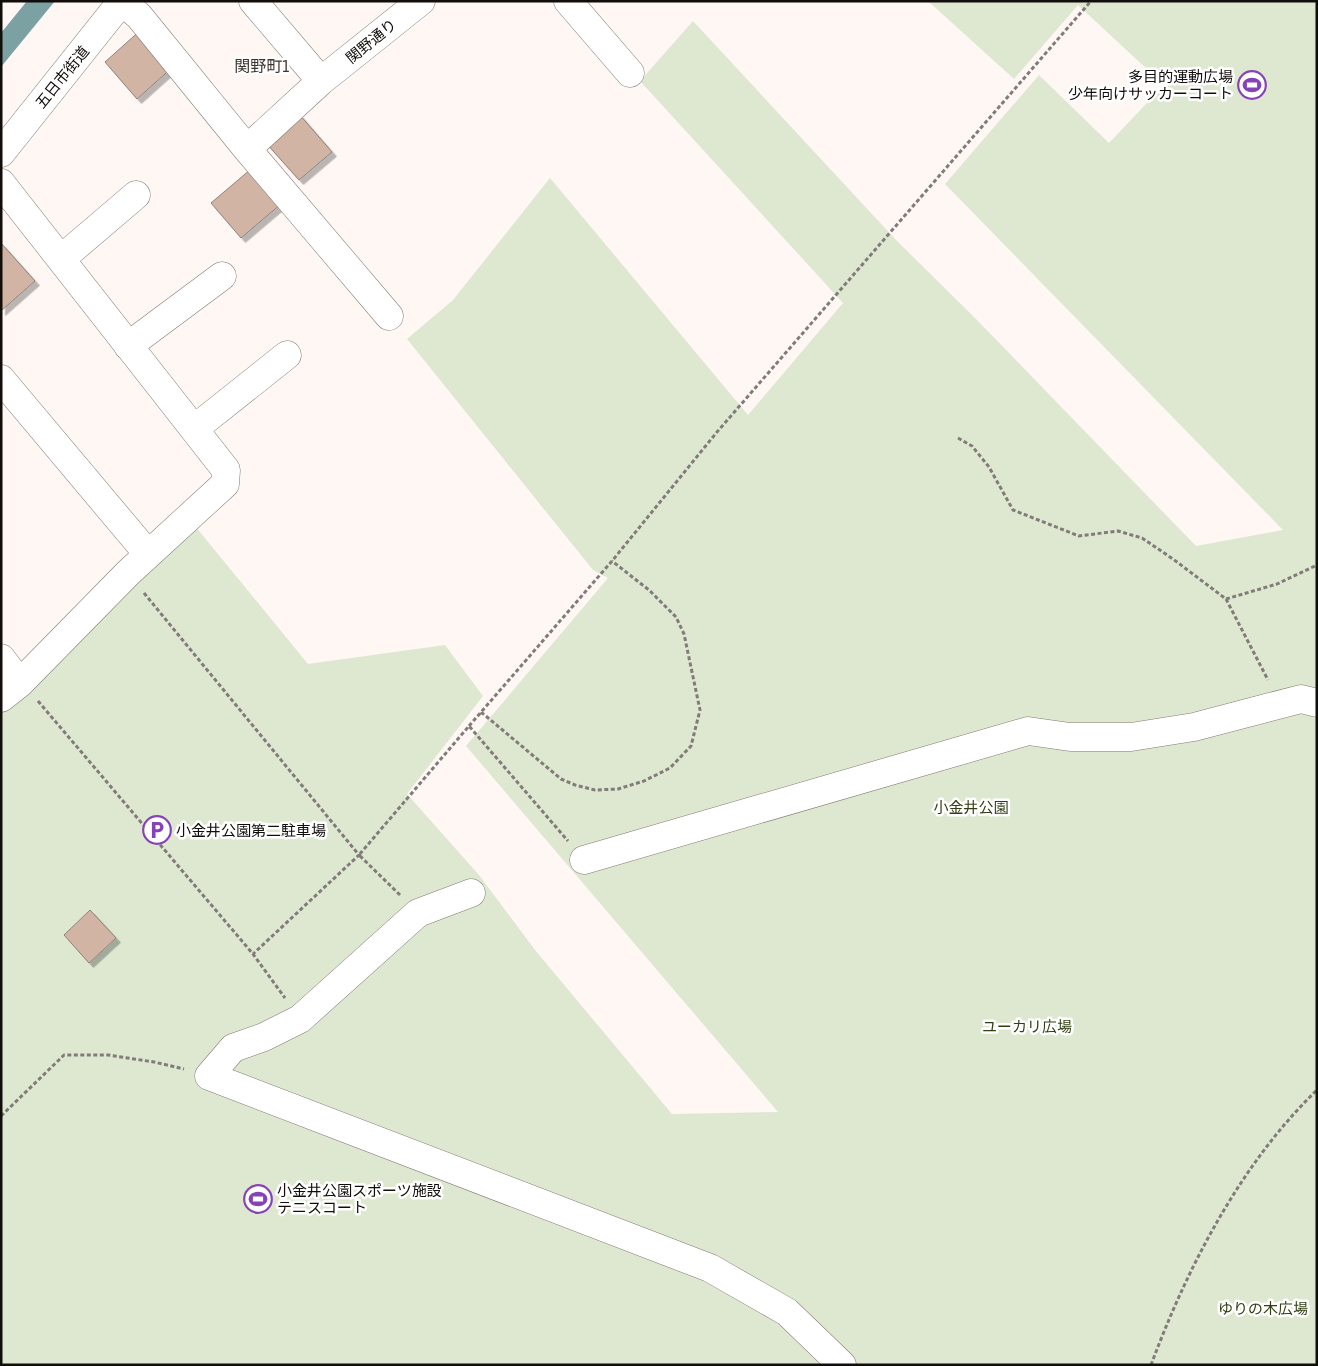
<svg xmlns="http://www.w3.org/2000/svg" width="1318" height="1366" viewBox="0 0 1318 1366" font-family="'Asap Condensed','Noto Sans JP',sans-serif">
	<defs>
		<filter id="shadow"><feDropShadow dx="4.5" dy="4.5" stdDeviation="0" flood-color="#0004"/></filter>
	</defs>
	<rect width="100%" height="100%" fill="#fef7f3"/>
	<path fill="#dee8d1" d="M928,1H1317V1365H1V709L195,526L308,664L445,645L483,696L407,794L479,875L535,950L672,1114L778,1112L466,746L608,578L593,570L407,339L453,300L550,178L748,415L843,303L640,81L693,21L897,241L975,318L1196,546L1283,530L945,184L1039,75L1109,143L1164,85L1078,5L1014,79Z"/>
	<path fill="#7ba1a3" d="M27,1H55L1,67V33Z"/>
	<path fill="#d1b4a3" stroke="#8d837d" filter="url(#shadow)" d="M143,28L175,65L137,99L105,62Z
		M299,114L332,152L299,180L266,143Z
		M251,169L281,204L241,238L211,203Z
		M1,243L35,281L1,311Z
		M90,910L116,938L89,963L64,935Z"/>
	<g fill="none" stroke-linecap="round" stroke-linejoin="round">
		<defs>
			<path id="minor" d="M253,1L321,81
				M568,1L630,73
				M122,2L139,16L247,149L389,316
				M247,149L321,81L421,1
				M1,183L226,470L225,484L128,573L20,683L1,698
				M61,259L136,195
				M128,346L222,276
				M1,379L148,554
				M194,429L287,355
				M1,658L20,683
				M584,860L1028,731L1070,737H1131L1194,727L1301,699L1317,703
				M471,893L418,913L300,1019L264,1037L233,1048L209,1076L710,1268L787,1312L842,1365"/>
			<path id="major" d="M1,153L122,1"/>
		</defs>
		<use href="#minor" stroke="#847a74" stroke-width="29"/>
		<use href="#major" stroke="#847a74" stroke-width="29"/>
		<path stroke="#817c79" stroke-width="3" stroke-dasharray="4 2.5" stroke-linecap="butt" d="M958,438L972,446L989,467L1013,510L1079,536L1118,531L1142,538L1173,559L1226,599L1268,680
			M144,593L359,855L253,954
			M1226,599L1277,584L1317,565
			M38,701L253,954L285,998
			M481,712L561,779L575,785L595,790L618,789L644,781L670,768L691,746L700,710L684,634L676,617L649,590L612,561
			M469,726L612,561L717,432L1091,1
			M400,895L359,855L469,726L568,841
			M1,1116L64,1055H108L154,1062L184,1069
			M1151,1365C1187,1268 1241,1163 1317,1090"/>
		<use href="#minor" stroke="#fff" stroke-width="28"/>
		<use href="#major" stroke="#fff" stroke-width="28"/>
	</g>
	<defs>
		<symbol id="stadium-ring" viewBox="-11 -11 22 22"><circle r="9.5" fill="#fff" stroke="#8643b8" stroke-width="1.5"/><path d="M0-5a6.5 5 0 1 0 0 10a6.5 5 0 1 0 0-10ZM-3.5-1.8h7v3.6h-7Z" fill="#8643b8"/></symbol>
		<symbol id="parking-ring" viewBox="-11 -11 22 22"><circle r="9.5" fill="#fff" stroke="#8643b8" stroke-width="1.5"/><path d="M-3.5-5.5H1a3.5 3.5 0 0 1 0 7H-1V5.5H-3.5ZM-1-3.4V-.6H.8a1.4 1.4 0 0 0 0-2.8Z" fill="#8643b8"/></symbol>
	</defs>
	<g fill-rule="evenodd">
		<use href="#stadium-ring" x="1236" y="69" width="32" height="32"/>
		<use href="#parking-ring" x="141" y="814" width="32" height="32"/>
		<use href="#stadium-ring" x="242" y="1183" width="32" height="32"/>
	</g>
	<g text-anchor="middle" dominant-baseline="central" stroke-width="5" stroke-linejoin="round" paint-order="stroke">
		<g font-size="15" fill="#100d0b" stroke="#fff">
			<text transform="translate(371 41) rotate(-39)">関野通り</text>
			<text transform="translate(62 77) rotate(-51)">五日市街道</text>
		</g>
		<g font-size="15" fill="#100d0b" stroke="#fff" text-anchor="start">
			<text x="1233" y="76" text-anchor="end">多目的運動広場<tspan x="1233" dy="17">少年向けサッカーコート</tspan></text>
			<text x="176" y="830">小金井公園第二駐車場</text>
			<text x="277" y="1190">小金井公園スポーツ施設<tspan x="277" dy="17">テニスコート</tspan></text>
		</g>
		<g font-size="15" fill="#314013" stroke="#fff">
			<text x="971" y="807">小金井公園</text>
			<text x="1027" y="1026">ユーカリ広場</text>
			<text x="1263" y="1308">ゆりの木広場</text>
		</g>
		<g font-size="16" fill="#3d352f" stroke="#fff">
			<text x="262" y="66">関野町1</text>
		</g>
	</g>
	<rect width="1318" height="1366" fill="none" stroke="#100d0b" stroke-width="5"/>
</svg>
